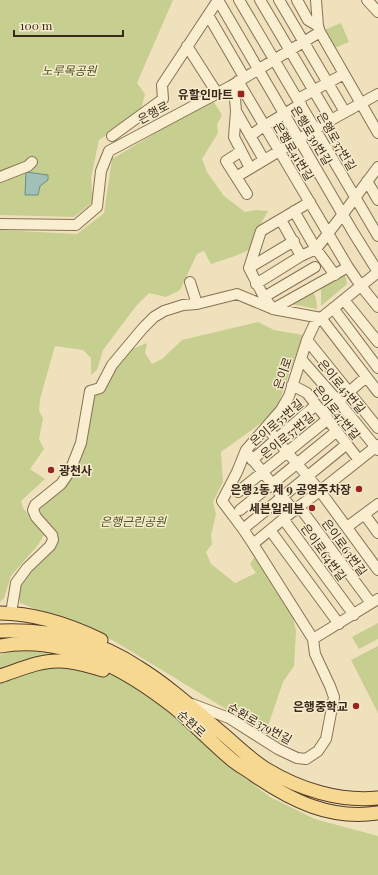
<svg xmlns="http://www.w3.org/2000/svg" width="378" height="875" viewBox="0 0 378 875" font-family="'Playfair Display','Noto Sans KR',serif">
	<rect width="100%" height="100%" fill="#f0e1bd"/>
	<path fill="#c6ce90" d="M0,0H173L137,83L145,94L140,113L99,140L91,178L93,202L74,217L0,215Z
		M341,23L349,42L332,49L324,30Z
		M212,99L222,115L217,125L218,133L202,159L207,172L224,196L245,212L256,210L268,211L254,236L259,246L235,256L211,264L204,251L197,254L180,290L166,297L149,293L136,306L103,350L97,370L91,375V358L83,350L55,346L40,399L39,411L43,418L39,439L44,449L30,469L45,479L21,501L23,508L45,533L38,545L11,576L4,598L0,602V230L77,234L104,213L112,159Z
		M345,274L347,284L321,306V287Z
		M313,291L316,299L317,309L291,304Z
		M258,322L274,330L303,335L275,413L221,452L223,482L213,502L216,514L211,535L212,544L206,552L211,564L235,583L256,573L250,564L256,555L292,613L296,631L294,666L283,682L267,729L274,735L291,742L280,743L272,737L114,641L95,632L20,603L17,585L54,541L56,531L46,525L37,505L76,467L92,387L100,386L115,356L147,343L145,353L152,364L162,359L182,340Z
		M378,623V639L359,649L352,637Z
		M378,646V713L351,660Z
		M59,647L104,659L195,734L223,761L270,797L315,819L378,836V875H0V655L14,648Z"/>
	<path fill="#a1c1b8" stroke="#688f85" d="M26,172L48,175V180L40,186L38,195H25Z"/>
	<g fill="none" stroke-linecap="round" stroke-linejoin="round">
		<defs>
			<path id="minor" d="M239,0L378,236
				M260,0L331,120
				M279,0L345,112
				M297,0L308,20L318,26
				M316,0L318,26L320,32L378,133
				M367,0L378,12
				M208,15L244,77
				M187,46L217,93
				M238,81L348,267L361,286L378,307
				M238,81L235,99L236,111L234,137L250,168
				M298,99L344,74
				M236,111L264,160
				M112,136L163,99L162,85L218,0L353,232L378,272L315,323L307,340L289,396L281,410L246,450L237,472L222,501L243,529L253,544
				M250,136L264,126L301,104
				M240,152L226,161L247,194
				M0,177L28,166L32,162
				M236,177L331,120L378,94
				M367,181L378,200
				M310,202L261,231L249,268L264,297L273,309L348,267
				M294,211L316,249L335,275
				M281,220L301,256
				M0,224L76,225L97,207L101,171L109,151L231,86L320,32
				M249,268L294,241
				M190,282L197,304
				M256,284L301,256L316,249L343,214L378,167
				M264,297L315,267
				M344,300L378,342
				M333,308L378,368
				M321,318L378,392
				M307,340L378,428
				M301,359L338,401L378,450
				M292,385L307,393L359,460
				M324,414L366,377
				M266,427L320,491L378,570
				M249,455L294,511
				M252,460L316,405
				M238,492L328,419
				M298,507L304,513L371,603
				M240,510L337,431
				M365,515L378,533
				M284,520L354,615
				M347,527L378,504
				M243,529L347,444
				M270,530L339,624
				M11,613L16,583L27,568L50,546L53,540L52,535L36,517L33,510L35,505L61,484L70,471L81,443L90,391L100,388L112,365L143,328L154,317L164,311L183,305L197,304L237,294L273,309L321,318
				M313,639L253,544L298,507L320,491L378,445
				M192,704L229,718L278,749L297,758L306,759L318,751L326,739L334,697L330,686L315,654L313,639L378,599"/>
			<path id="major" d="M0,613C35,613 70,625 101,640
				M0,631C50,629 96,639 138,667C169,686 196,711 223,734C237,746 250,759 266,769C299,789 339,802 378,798
				M0,646C64,634 126,669 175,708C194,724 212,743 231,759C238,765 246,769 254,775C292,801 330,820 378,813
				M0,676C19,670 40,660 60,661C75,661 89,666 103,670"/>
		</defs>
		<use href="#minor" stroke="#887155" stroke-width="12"/>
		<use href="#major" stroke="#553f2a" stroke-width="15"/>
		<use href="#minor" stroke="#faeed0" stroke-width="10"/>
		<use href="#major" stroke="#f6d891" stroke-width="13"/>
	</g>
	<g fill="#9a2322" stroke="#f7ebcc" stroke-width="1.5">
		<rect x="237" y="90" width="8" height="8" rx="2"/>
		<circle cx="51" cy="470" r="4"/>
		<circle cx="359" cy="489" r="4"/>
		<circle cx="312" cy="508" r="4"/>
		<circle cx="356" cy="706" r="4"/>
	</g>
	<g text-anchor="middle" dominant-baseline="central" stroke-width="3" stroke-linejoin="round" paint-order="stroke">
		<g font-size="12" font-style="italic" fill="#475420" stroke="#f7ebcc">
			<text x="69" y="70">노루목공원</text>
			<text x="133" y="521">은행근린공원</text>
		</g>
		<g font-size="12" font-weight="bold" fill="#37291b" stroke="#f7ebcc" text-anchor="end">
			<text x="233" y="94">유할인마트</text>
			<text x="59" y="470" text-anchor="start">광천사</text>
			<text x="351" y="489">은행2동 제 9 공영주차장</text>
			<text x="304" y="508">세븐일레븐</text>
			<text x="348" y="706">은행중학교</text>
		</g>
		<g font-size="12" fill="#37291b" stroke="#f7ebcc">
			<text transform="translate(153 112) rotate(-28)">은행로</text>
			<text transform="translate(312 135) rotate(59)">은행로39번길</text>
			<text transform="translate(337 141) rotate(60)">은행로37번길</text>
			<text transform="translate(294 151) rotate(59)">은행로41번길</text>
			<text transform="translate(282 373) rotate(-71)">은이로</text>
			<text transform="translate(342 386) rotate(50)">은이로45번길</text>
			<text transform="translate(337 412) rotate(51)">은이로47번길</text>
			<text transform="translate(276 422) rotate(-40)">은이로55번길</text>
			<text transform="translate(287 435) rotate(-39)">은이로57번길</text>
			<text transform="translate(345 547) rotate(54)">은이로63번길</text>
			<text transform="translate(324 552) rotate(54)">은이로64번길</text>
			<text transform="translate(192 723) rotate(42)">순환로</text>
			<text transform="translate(260 723) rotate(29)">순환로379번길</text>
		</g>
	</g>
	<path d="M14 30v6h109v-6" fill="none" stroke="#37291b" stroke-width="2"/>
	<text x="20" y="30" font-size="12" fill="#37291b" stroke="#f7ebcc" stroke-width="3" paint-order="stroke">100 m</text>
</svg>
